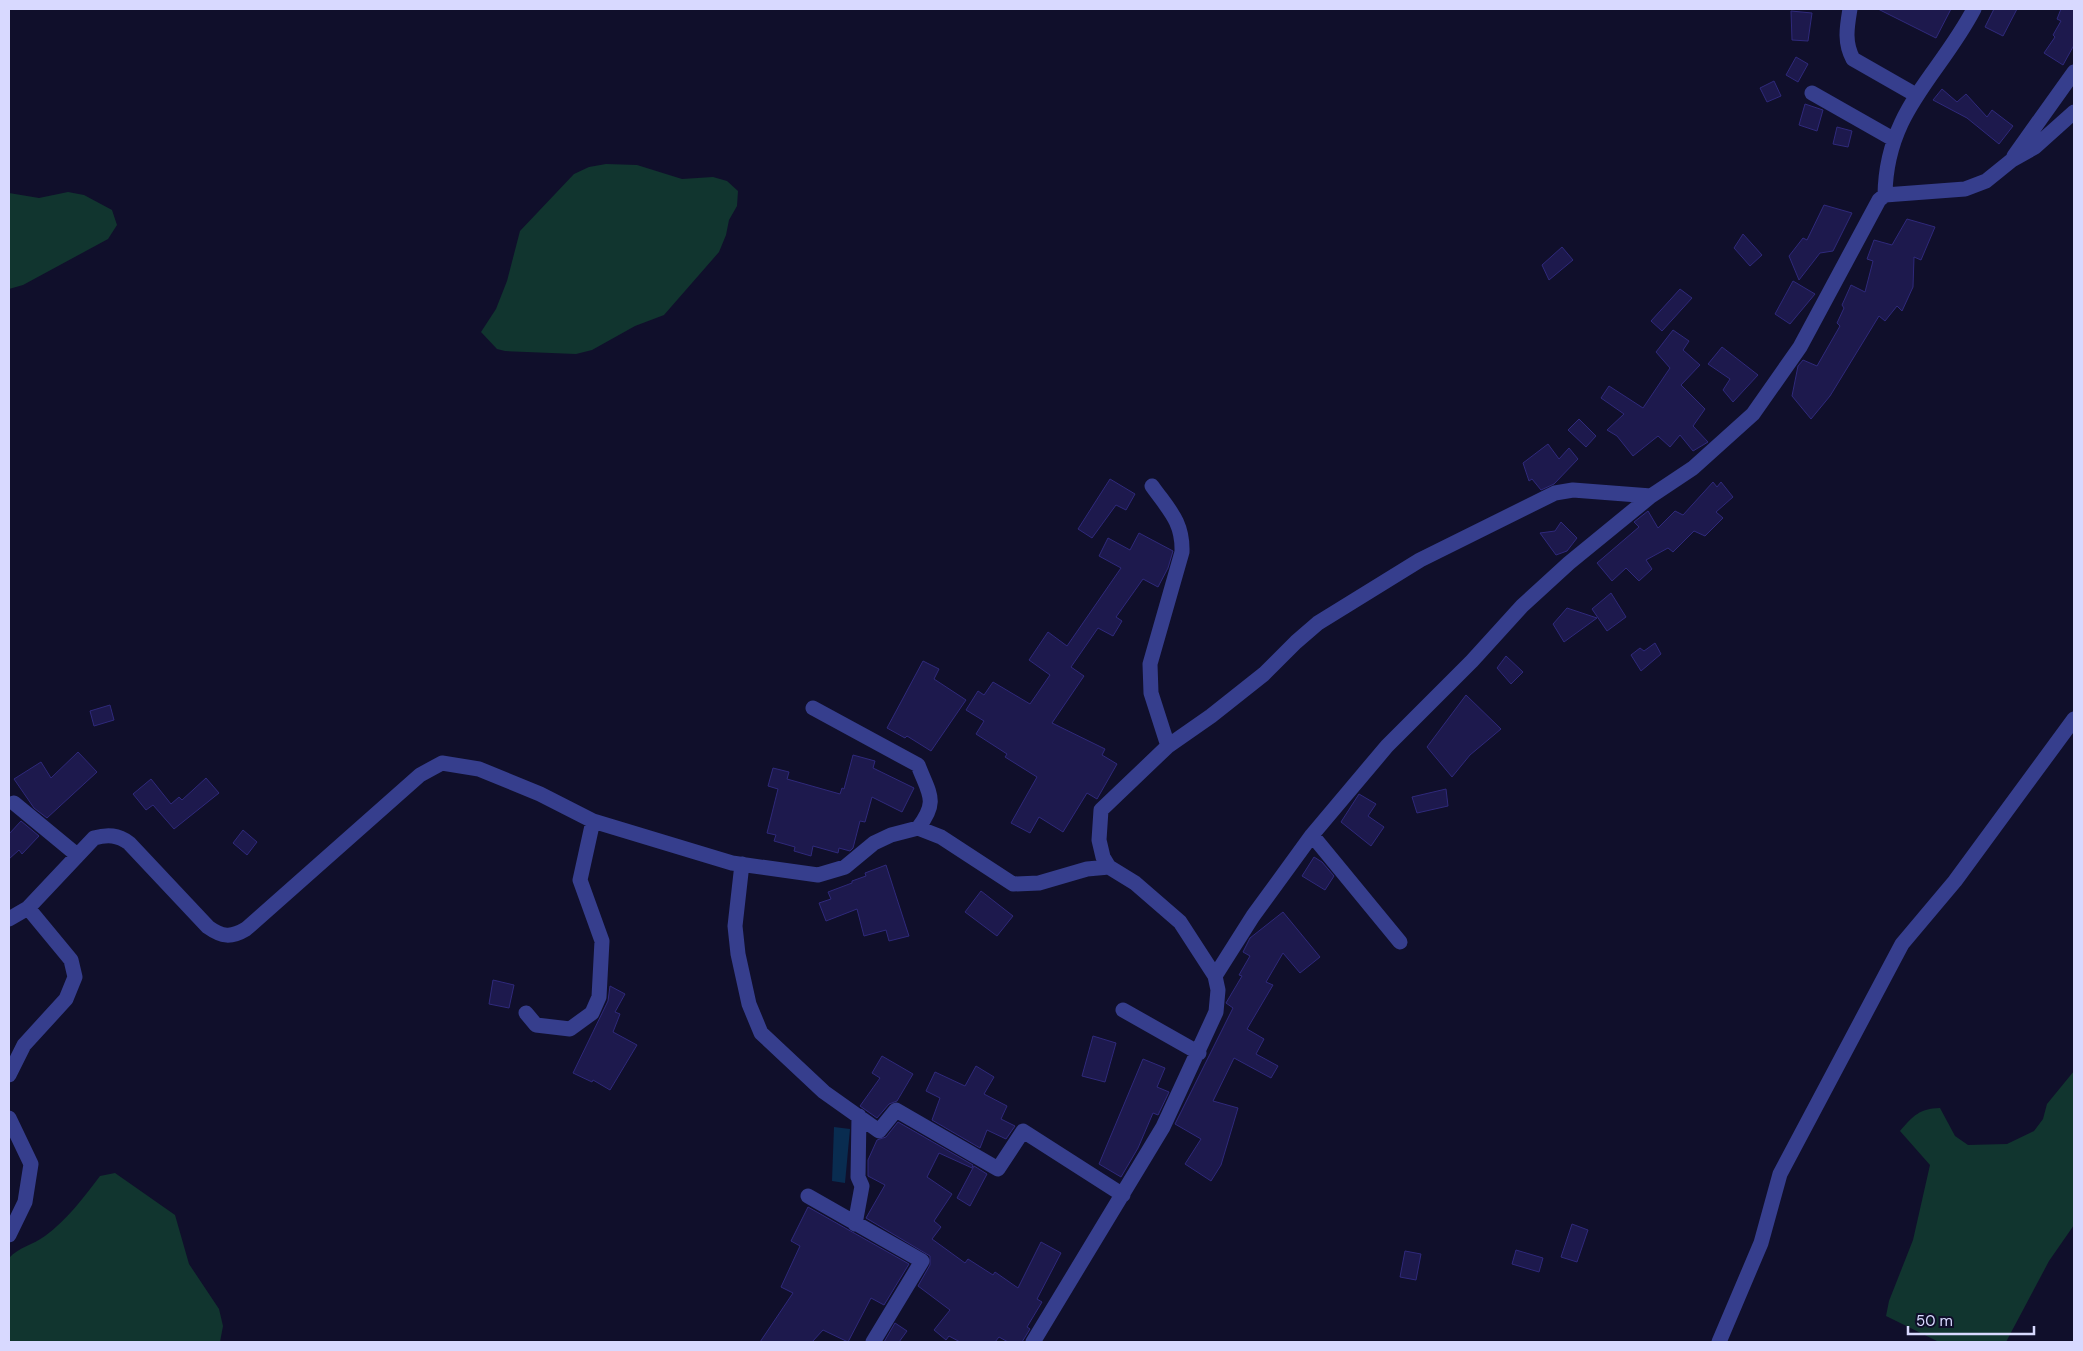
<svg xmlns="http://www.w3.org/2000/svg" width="2083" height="1351" viewBox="0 0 2083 1351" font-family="'DM Sans',sans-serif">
	<rect width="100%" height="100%" fill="#100f2b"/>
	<path fill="#11352f" d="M606,164L637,165L682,179L713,177L727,181L738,191L737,206L729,220L726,235L719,252L664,315L635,326L592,350L576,354L505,351L497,349L481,332L496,309L507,281L520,231L574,174L589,167Z
		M68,192L84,195L112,210L117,225L108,239L23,285L9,289V193L39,198Z
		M2074,1071V1225L2049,1261L2006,1342H1939L1886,1316L1889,1301L1913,1240L1930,1165L1900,1131C1914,1115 1919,1109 1940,1108L1955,1136L1968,1145L2007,1144L2034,1131L2043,1119L2047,1104Z
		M115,1173L175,1215L189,1264L219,1309L223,1326L220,1342H9V1258C19,1247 33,1245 45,1236C67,1220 84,1197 100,1176Z"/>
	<path fill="#092c50" d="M834,1127L850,1129L845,1183L832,1181Z"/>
	<path fill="#1d194d" stroke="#2f297b" d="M1878,9H1951L1936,38Z
		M1994,9H2017L2003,36L1985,27Z
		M2061,9H2074V45L2063,65L2044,53L2055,37L2053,35L2061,21L2057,19Z
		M1791,11L1812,13L1808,41L1792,40Z
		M1796,57L1808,64L1798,82L1786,75Z
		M1774,81L1781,96L1767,102L1760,88Z
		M1942,89L1957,102L1966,94L1987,117L1992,110L2013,126L1999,144L1967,118L1933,100Z
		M1805,104L1823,110L1817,131L1799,125Z
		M1837,127L1852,131L1848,147L1833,144Z
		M1824,205L1852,213L1833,251L1820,253L1799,280L1789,256L1803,238L1807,240Z
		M1907,219L1935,227L1921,260L1914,257L1913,287L1902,311L1897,306L1885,321L1879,316L1830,396L1811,419L1792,396L1798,366L1803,360L1817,366L1840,326L1837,323L1844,308L1842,305L1851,285L1865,292L1873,261L1867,259L1874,240L1892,245Z
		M1743,234L1762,255L1750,266L1734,248Z
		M1562,247L1573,260L1549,280L1542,265Z
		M1793,281L1815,294L1790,324L1775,314Z
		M1680,289L1692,298L1662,331L1651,321Z
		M1673,330L1689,341L1683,350L1700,365L1681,385L1705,409L1693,426L1708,442L1693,451L1680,435L1670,447L1658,436L1633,456L1617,436L1607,430L1624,414L1601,398L1609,386L1643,408L1670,368L1656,352Z
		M1722,347L1758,375L1733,402L1723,390L1730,379L1708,364Z
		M1579,419L1596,436L1586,447L1568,430Z
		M1548,444L1559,459L1569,448L1578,459L1554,484L1541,490L1532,479L1529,481L1523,463Z
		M1110,479L1135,494L1126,510L1116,505L1092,538L1078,529Z
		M1713,482L1717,487L1721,482L1733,497L1716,512L1723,518L1705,536L1694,531L1673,552L1668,548L1646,560L1652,569L1639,581L1626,568L1612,581L1597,563L1639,527L1634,522L1648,511L1658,528L1675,511L1683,515Z
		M1561,522L1577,538L1567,551L1556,555L1540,533L1555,531Z
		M1139,533L1173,551L1168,568L1158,587L1143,579L1116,617L1122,621L1113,636L1098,628L1071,667L1084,676L1052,723L1105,749L1102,755L1117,764L1097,799L1087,793L1063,832L1039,817L1030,833L1011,823L1037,777L1005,757L1007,754L976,734L984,721L966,710L978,691L984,695L993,682L1030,704L1050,675L1029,660L1048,632L1067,646L1121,568L1099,556L1108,538L1130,550Z
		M1611,593L1626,617L1607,631L1592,609Z
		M1567,608L1597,618L1564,642L1553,624Z
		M1655,643L1661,654L1641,671L1631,655L1640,648L1644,651Z
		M1506,656L1523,672L1511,684L1497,668Z
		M923,661L939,669L934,679L966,700L931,751L907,736L905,738L887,728Z
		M1466,695L1501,729L1470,755L1452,777L1427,747Z
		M110,705L114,720L94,726L90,711Z
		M78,752L97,772L47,818L34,808L14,779L41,762L51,778Z
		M853,755L875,761L873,768L914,788L902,812L872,797L865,822L860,821L853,848L850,851L839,848L838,853L813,846L811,856L794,851L795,847L774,841L776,835L767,833L778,789L768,786L773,768L789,772L787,779L840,794L842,788L844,789Z
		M206,778L219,793L174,829L153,805L146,810L133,794L151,779L171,804L179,797L182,800Z
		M1446,789L1448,806L1417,813L1412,797Z
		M1359,794L1376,804L1368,816L1384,827L1371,846L1341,822Z
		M21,821L39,836L22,854L19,850L9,859V834Z
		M243,830L257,842L247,855L233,843Z
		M1314,857L1322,862L1334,876L1325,890L1302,876Z
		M886,865L909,936L889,941L886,930L864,936L857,909L826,921L819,903L831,899L828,892L852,883V881L866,876L865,873Z
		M981,891L1013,916L997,936L965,912Z
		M1283,912L1320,957L1300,973L1283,953L1266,982L1273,985L1247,1029L1264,1039L1256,1054L1278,1066L1271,1078L1234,1058L1213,1101L1238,1108L1221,1165L1211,1181L1185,1164L1201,1139L1175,1124L1233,1008L1226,1003L1242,976L1239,975L1250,956L1243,952L1250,938Z
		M493,980L514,985L509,1008L489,1004Z
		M610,986L625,994L615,1012L620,1014L613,1032L637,1045L610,1090L593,1080L592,1082L573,1073L608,1001Z
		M1093,1036L1116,1043L1105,1082L1082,1076Z
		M882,1056L913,1074L897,1101L889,1104L877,1118L860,1106L880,1078L872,1073Z
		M1143,1059L1165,1068L1157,1087L1169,1092L1158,1115L1153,1113L1138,1148L1121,1177L1099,1164Z
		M976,1066L994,1077L984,1094L1007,1106L1001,1119L1015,1126L1006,1139L987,1130L980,1148L932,1120L940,1098L926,1091L935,1072L965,1086Z
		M898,1122L973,1165L972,1168L939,1153L927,1177L952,1194L934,1221L941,1227L932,1239L965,1263L968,1259L993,1275L995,1272L1018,1288L1041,1242L1061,1253L1037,1299L1042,1302L1027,1327L1030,1329L1022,1342H1008L999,1337L995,1342H960L949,1336L946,1340L934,1330L950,1310L918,1286L930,1265V1256L866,1218L885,1185L868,1176V1160L877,1140L886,1137Z
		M974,1166L987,1174L970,1206L957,1198Z
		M808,1207L909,1264L884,1305L871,1298L848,1342L823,1330L812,1342H760L793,1293L781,1287L800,1246L791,1241Z
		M1572,1224L1588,1230L1577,1262L1561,1257Z
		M1516,1250L1543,1258L1539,1272L1512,1264Z
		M1405,1251L1421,1254L1416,1280L1400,1277Z
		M895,1323L907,1331L899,1342H884Z"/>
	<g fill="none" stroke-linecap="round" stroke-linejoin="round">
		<path stroke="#363e8d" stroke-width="15" d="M1850,9C1847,27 1844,42 1853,59L1916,95
			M1812,93L1893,139
			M2014,156L2074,72
			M1885,195C1886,111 1939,76 1974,9
			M1152,486C1169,510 1183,522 1182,552L1150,664L1151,693L1168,746
			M813,708L918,765C929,794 939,801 918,828
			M14,803L77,855
			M1312,835L1400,942
			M742,864L735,926L738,954L749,1004L761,1033L824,1092L879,1131L896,1110L998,1169L1023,1131L1123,1195
			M9,919L28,908L94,838C108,834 118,835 129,843L208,927C222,937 231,938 246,929L420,775L442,763L479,769L540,794L593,821L732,863L818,875L845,867L874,843L891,835L918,828L941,837L1013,884L1039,883L1087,869L1109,867
			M1215,976L1253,916L1312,835L1387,746L1472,661L1522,606L1569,563L1651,496
			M1123,1010L1199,1053
			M526,1013L536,1025L570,1029L592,1013L599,997L602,941L580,880L593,821
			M9,1075L24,1045L66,999L75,977L71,960L28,908
			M9,1118L31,1164L25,1202L9,1235
			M808,1196L922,1261L873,1342
			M855,1224L862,1186L858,1177L859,1116
			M1033,1342L1163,1127L1216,1012L1218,990L1215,976L1180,922L1135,883L1109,867L1103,857L1099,840L1101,810L1168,746L1211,716L1264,674L1296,642L1318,623L1420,560L1555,493L1573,490L1651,496L1693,468L1753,414L1800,347L1879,200L1885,195L1965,189L1986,181L2012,160L2035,147L2074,112
			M1719,1342L1761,1243L1780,1174L1902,944L1955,881L2074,719"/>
	</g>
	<rect width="2083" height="1351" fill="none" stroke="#d8d9ff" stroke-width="20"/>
	<path d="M1908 1326v8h126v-8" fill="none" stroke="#d8d9ff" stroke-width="2.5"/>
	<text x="1916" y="1326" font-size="15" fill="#d8d9ff" stroke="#100f2b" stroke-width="4" paint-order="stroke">50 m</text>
</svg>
